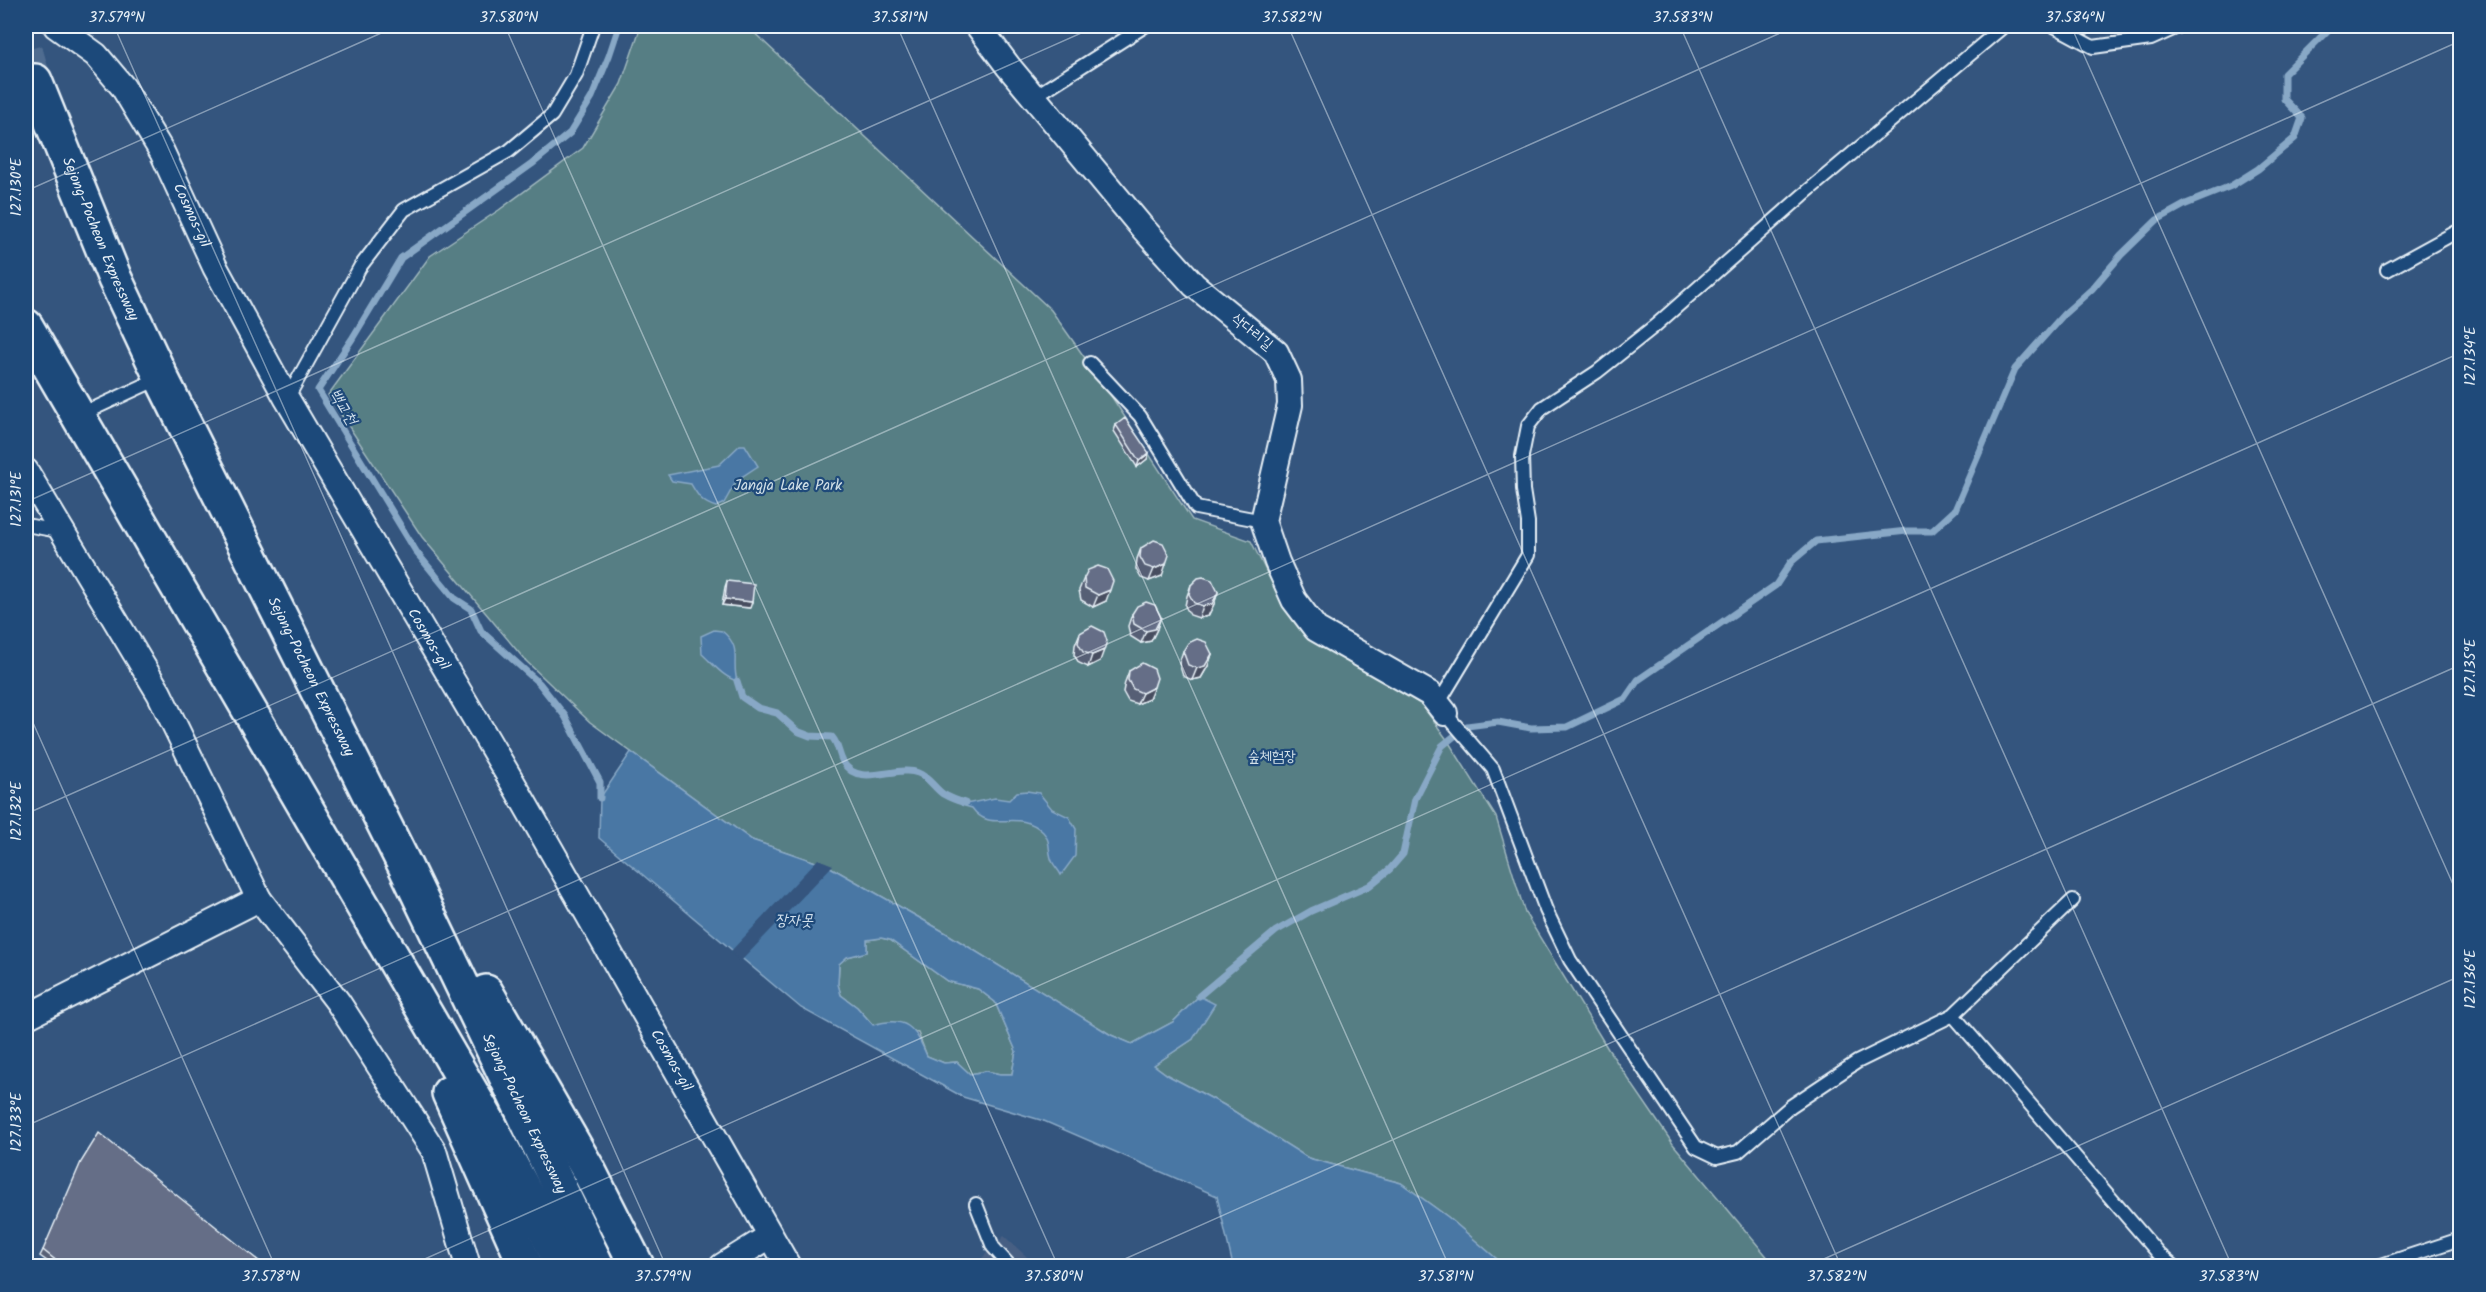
<svg xmlns="http://www.w3.org/2000/svg" width="2486" height="1292" viewBox="0 0 2486 1292" font-family="Kalam,'Poor Story',sans-serif">
	<rect width="100%" height="100%" fill="#34557e"/>
	<filter id="ink" filterUnits="userSpaceOnUse"><feTurbulence type="fractalNoise" baseFrequency=".0167" numOctaves="2"/><feDisplacementMap in="SourceGraphic" scale="12" xChannelSelector="R" yChannelSelector="G"/><feConvolveMatrix kernelMatrix="1 2 1 2 8 2 1 2 1" color-interpolation-filters="sRGB"/></filter>
	<g filter="url(#ink)">
		<path fill="#465f83" d="M1004,1236L1037,1266H974Z"/>
		<path fill="#577e84" stroke="#a0b8be" stroke-width="1.5" d="M641,26H747L1051,310L1102,382L1192,520L1251,541L1270,579L1301,631L1422,705L1448,741L1496,817L1525,913L1608,1049L1673,1144L1775,1266H1505L1448,1217L1401,1183L1308,1158L1224,1105L1169,1076L1154,1065L1193,1039L1199,996L1173,1022L1132,1044L1111,1035L946,933L830,867L752,840L590,722L525,660L422,537L328,395L430,256L499,210L583,148L621,84Z
			M881,938L890,940L947,981L978,989L995,1002L1016,1051L1012,1074H1000L986,1071L970,1074L957,1062L944,1063L927,1056L918,1033L873,1025L857,1007L841,995L838,985L839,964L847,957L867,952V940Z"/>
		<path fill="#4877a4" stroke="#88a8c6" stroke-width="1.5" fill-rule="evenodd" d="M740,445H745L758,466L737,480L724,503L716,507C702,503 698,496 691,484L672,481L668,475L719,465Z
			M714,630L722,631C743,648 731,660 737,681C723,677 713,664 702,654L701,636Z
			M631,752L752,840L830,867L946,933L1111,1035L1132,1044L1173,1022L1199,996L1215,1004L1193,1039L1154,1065L1169,1076L1224,1105L1308,1158L1401,1183L1448,1217L1505,1266H1233L1217,1196L1044,1121L963,1097L801,1008L599,838L600,798ZM881,938L890,940L947,981L978,989L995,1002L1016,1051L1012,1074H1000L986,1071L970,1074L957,1062L944,1063L927,1056C915,1028 907,1015 873,1025L857,1007L841,995L838,984L839,964L847,957L867,952V940Z
			M1027,791L1039,793L1052,809L1069,817L1076,829L1075,856L1061,875C1059,870 1055,867 1053,863C1047,853 1052,841 1043,832C1017,807 991,835 972,808L961,805L995,798L1009,800L1017,792Z"/>
		<path fill="#34557e" d="M818,859L833,865L741,961L730,952Z"/>
		<g fill="none" stroke-linecap="round" stroke-linejoin="round">
			<path stroke="#88a8c6" stroke-width="7" d="M737,681L742,697L758,708L777,713L797,731L810,736L832,737C839,745 838,753 843,762C858,789 898,764 918,773C929,777 934,788 943,794C950,798 958,801 965,803
				M600,798V782L565,716L539,683L481,631L471,609L454,598L417,553L318,390L352,339L401,258L532,164L570,133L592,97L609,56L619,26
				M1199,996L1276,931L1311,911L1369,886L1390,869L1403,854L1415,799L1442,746L1467,726L1498,722L1531,728L1567,727L1625,699L1638,680L1776,585L1791,562L1816,541L1907,531H1932L1955,510L2015,369L2064,314L2092,289L2121,255L2157,220L2186,204L2231,186L2258,169L2295,138L2302,118L2284,99V74L2332,26"/>
			<path stroke="#4f6c90" stroke-width="33" stroke-dasharray="33 16" stroke-linecap="butt" d="M26,50L35,81"/>
			<defs>
				<path id="service" d="M2054,26L2093,47L2151,39L2180,26
					M1035,96L1145,26
					M2387,270L2460,230
					M1090,363L1140,416L1196,508L1263,521
					M287,399L360,267L404,210L509,151L552,115L576,75L593,26
					M80,415L160,378
					M26,525L63,532
					M1438,704L1528,555V522L1523,490L1522,456L1528,426L1542,408L1597,372L1656,325L1803,195L2004,26
					M1445,713L1493,769L1546,910L1570,960L1696,1147L1717,1157L1738,1152L1791,1106L1857,1062L1953,1015L2159,1254L2173,1266
					M1953,1015L2073,900
					M976,1204L993,1247L1010,1266
					M2378,1266L2460,1239"/>
				<g id="minor">
					<path id="s1" d="M56,26L96,55L123,87L162,152L215,267L287,399L517,790L788,1266"/>
					<path d="M978,26L1008,66L1140,225L1194,285L1276,352L1289,380L1290,405L1263,521L1277,562L1294,600L1316,629L1430,694L1445,713"/>
					<path d="M26,471L159,693L259,899L338,1002L434,1151L468,1266"/>
					<path d="M26,1017L259,899"/>
					<path d="M722,1266L770,1236"/>
				</g>
				<g id="motorway">
					<path id="s2" d="M35,81L115,279L161,377L405,866L597,1266"/>
					<path d="M26,326L485,1116L543,1225L562,1266"/>
					<path d="M486,992L589,1171L637,1266"/>
					<path d="M449,1093L526,1266"/>
				</g>
			</defs>
			<use href="#service" stroke="#e8f1f8" stroke-width="16"/>
			<use href="#minor" stroke="#e8f1f8" stroke-width="28"/>
			<use href="#motorway" stroke="#e8f1f8" stroke-width="38"/>
			<use href="#service" stroke="#1f4a7a" stroke-width="12"/>
			<use href="#minor" stroke="#1f4a7a" stroke-width="24"/>
			<use href="#motorway" stroke="#1f4a7a" stroke-width="33"/>
		</g>
		<path fill="#575f74" stroke="#e8f1f8" stroke-width="1.5" d="M1116,425L1147,459L1137,467L1114,431Z
			M1141,548L1162,576L1149,581L1141,578L1136,569L1137,559Z
			M1084,578L1106,601L1093,607L1081,600L1079,590Z
			M727,581L750,608L722,605L725,587Z
			M1191,585L1218,592L1214,604L1208,616L1199,618L1190,615L1185,606L1187,596Z
			M1132,614L1157,629L1151,641L1141,643L1130,636L1128,626Z
			M1080,633L1100,661L1088,667L1079,663L1074,655L1075,645Z
			M1183,651L1212,654L1208,666L1201,678L1192,680L1183,676L1179,663Z
			M1129,671L1149,699L1137,704L1128,701L1123,692L1125,682Z
			M43,1250L265,1266H54L40,1256Z"/>
		<path fill="#474d5e" stroke="#e8f1f8" stroke-width="1.5" d="M1149,453L1147,459L1137,467L1139,461Z
			M1166,564L1162,576L1149,581L1154,569Z
			M1110,590L1106,601L1093,607L1098,595Z
			M1218,592L1214,604L1208,616L1199,618L1203,606Z
			M725,599L752,602L750,608L722,605Z
			M1161,617L1157,629L1151,641L1141,643L1146,631Z
			M1104,650L1100,661L1088,667L1092,655Z
			M1212,654L1208,666L1201,678L1192,680L1197,668Z
			M1154,687L1149,699L1137,704L1142,693Z"/>
		<path fill="#656e87" stroke="#e8f1f8" stroke-width="1.5" d="M1125,418L1149,453L1139,461L1116,425Z
			M1154,540L1163,543L1169,555L1166,564L1154,569L1145,566L1140,557L1141,548Z
			M1098,566L1107,569L1113,581L1110,590L1098,595L1085,588L1084,578L1088,570Z
			M1203,577L1212,580L1218,592L1212,604L1203,606L1194,603L1189,594L1191,585L1198,578Z
			M727,581L754,584L752,602L725,599Z
			M1146,602L1155,605L1161,617L1155,629L1146,631L1134,624L1132,614L1137,606Z
			M1092,626L1104,632L1107,641L1104,650L1092,655L1083,652L1078,643L1080,633Z
			M1197,639L1206,642L1212,654L1205,666L1197,668L1188,665L1183,651L1188,643Z
			M1142,663L1154,669L1157,678L1154,687L1142,693L1133,689L1128,680L1129,671Z
			M99,1133L265,1266H63L43,1250L81,1162Z"/>
	</g>
	<path fill="none" stroke="#e8f1f8" stroke-width="1.5" stroke-opacity="0.45" d="M114,26L666,1266M505,26L1058,1266M897,26L1449,1266M1288,26L1841,1266M1680,26L2232,1266M2071,26L2460,900M26,191L397,26M26,502L1097,26M26,707L275,1266M26,814L1796,26M26,1126L2460,41M409,1266L2460,353M1109,1266L2460,665M1808,1266L2460,976"/>
	<g text-anchor="middle" dominant-baseline="central" stroke-width="4.5" stroke-linejoin="round" paint-order="stroke">
		<g font-size="15" fill="#e8f1f8" stroke="#1f4a7a">
			<text stroke="none"><textPath href="#s1" startOffset="237">Cosmos-gil</textPath></text>
			<text stroke="none"><textPath href="#s2" startOffset="171">Sejong-Pocheon Expressway</textPath></text>
			<text transform="translate(1252 332) rotate(39)">삭다리길</text>
			<text stroke="none"><textPath href="#s1" startOffset="723">Cosmos-gil</textPath></text>
			<text stroke="none"><textPath href="#s2" startOffset="657">Sejong-Pocheon Expressway</textPath></text>
			<text stroke="none"><textPath href="#s1" startOffset="1209">Cosmos-gil</textPath></text>
			<text stroke="none"><textPath href="#s2" startOffset="1143">Sejong-Pocheon Expressway</textPath></text>
		</g>
		<g font-size="15" fill="#d2e0e7" stroke="#1f4a7a">
			<text x="788" y="486">Jangja Lake Park</text>
			<text x="1272" y="757">숲체험장</text>
		</g>
		<g font-size="16" font-style="italic" fill="#d0dfeb" stroke="#1f4a7a">
			<text transform="translate(343 407) rotate(59)">백교천</text>
			<text x="794" y="920">장자못</text>
		</g>
	</g>
	<rect width="2486" height="1292" fill="none" stroke="#1f4a7a" stroke-width="66"/>
	<rect x="33" y="33" width="2420" height="1226" fill="none" stroke="#e8f1f8" stroke-width="2"/>
	<g font-size="15" text-anchor="middle" fill="#e8f1f8">
		<text x="117" y="22">37.579°N</text>
		<text x="509" y="22">37.580°N</text>
		<text x="900" y="22">37.581°N</text>
		<text x="1292" y="22">37.582°N</text>
		<text x="1683" y="22">37.583°N</text>
		<text x="2075" y="22">37.584°N</text>
		<text transform="translate(16 187) rotate(-90)" y="5">127.130°E</text>
		<text transform="translate(2470 356) rotate(-90)" y="5">127.134°E</text>
		<text transform="translate(16 499) rotate(-90)" y="5">127.131°E</text>
		<text transform="translate(2470 668) rotate(-90)" y="5">127.135°E</text>
		<text transform="translate(16 811) rotate(-90)" y="5">127.132°E</text>
		<text transform="translate(2470 979) rotate(-90)" y="5">127.136°E</text>
		<text transform="translate(16 1122) rotate(-90)" y="5">127.133°E</text>
		<text x="271" y="1281">37.578°N</text>
		<text x="663" y="1281">37.579°N</text>
		<text x="1054" y="1281">37.580°N</text>
		<text x="1446" y="1281">37.581°N</text>
		<text x="1837" y="1281">37.582°N</text>
		<text x="2229" y="1281">37.583°N</text>
	</g>
</svg>
